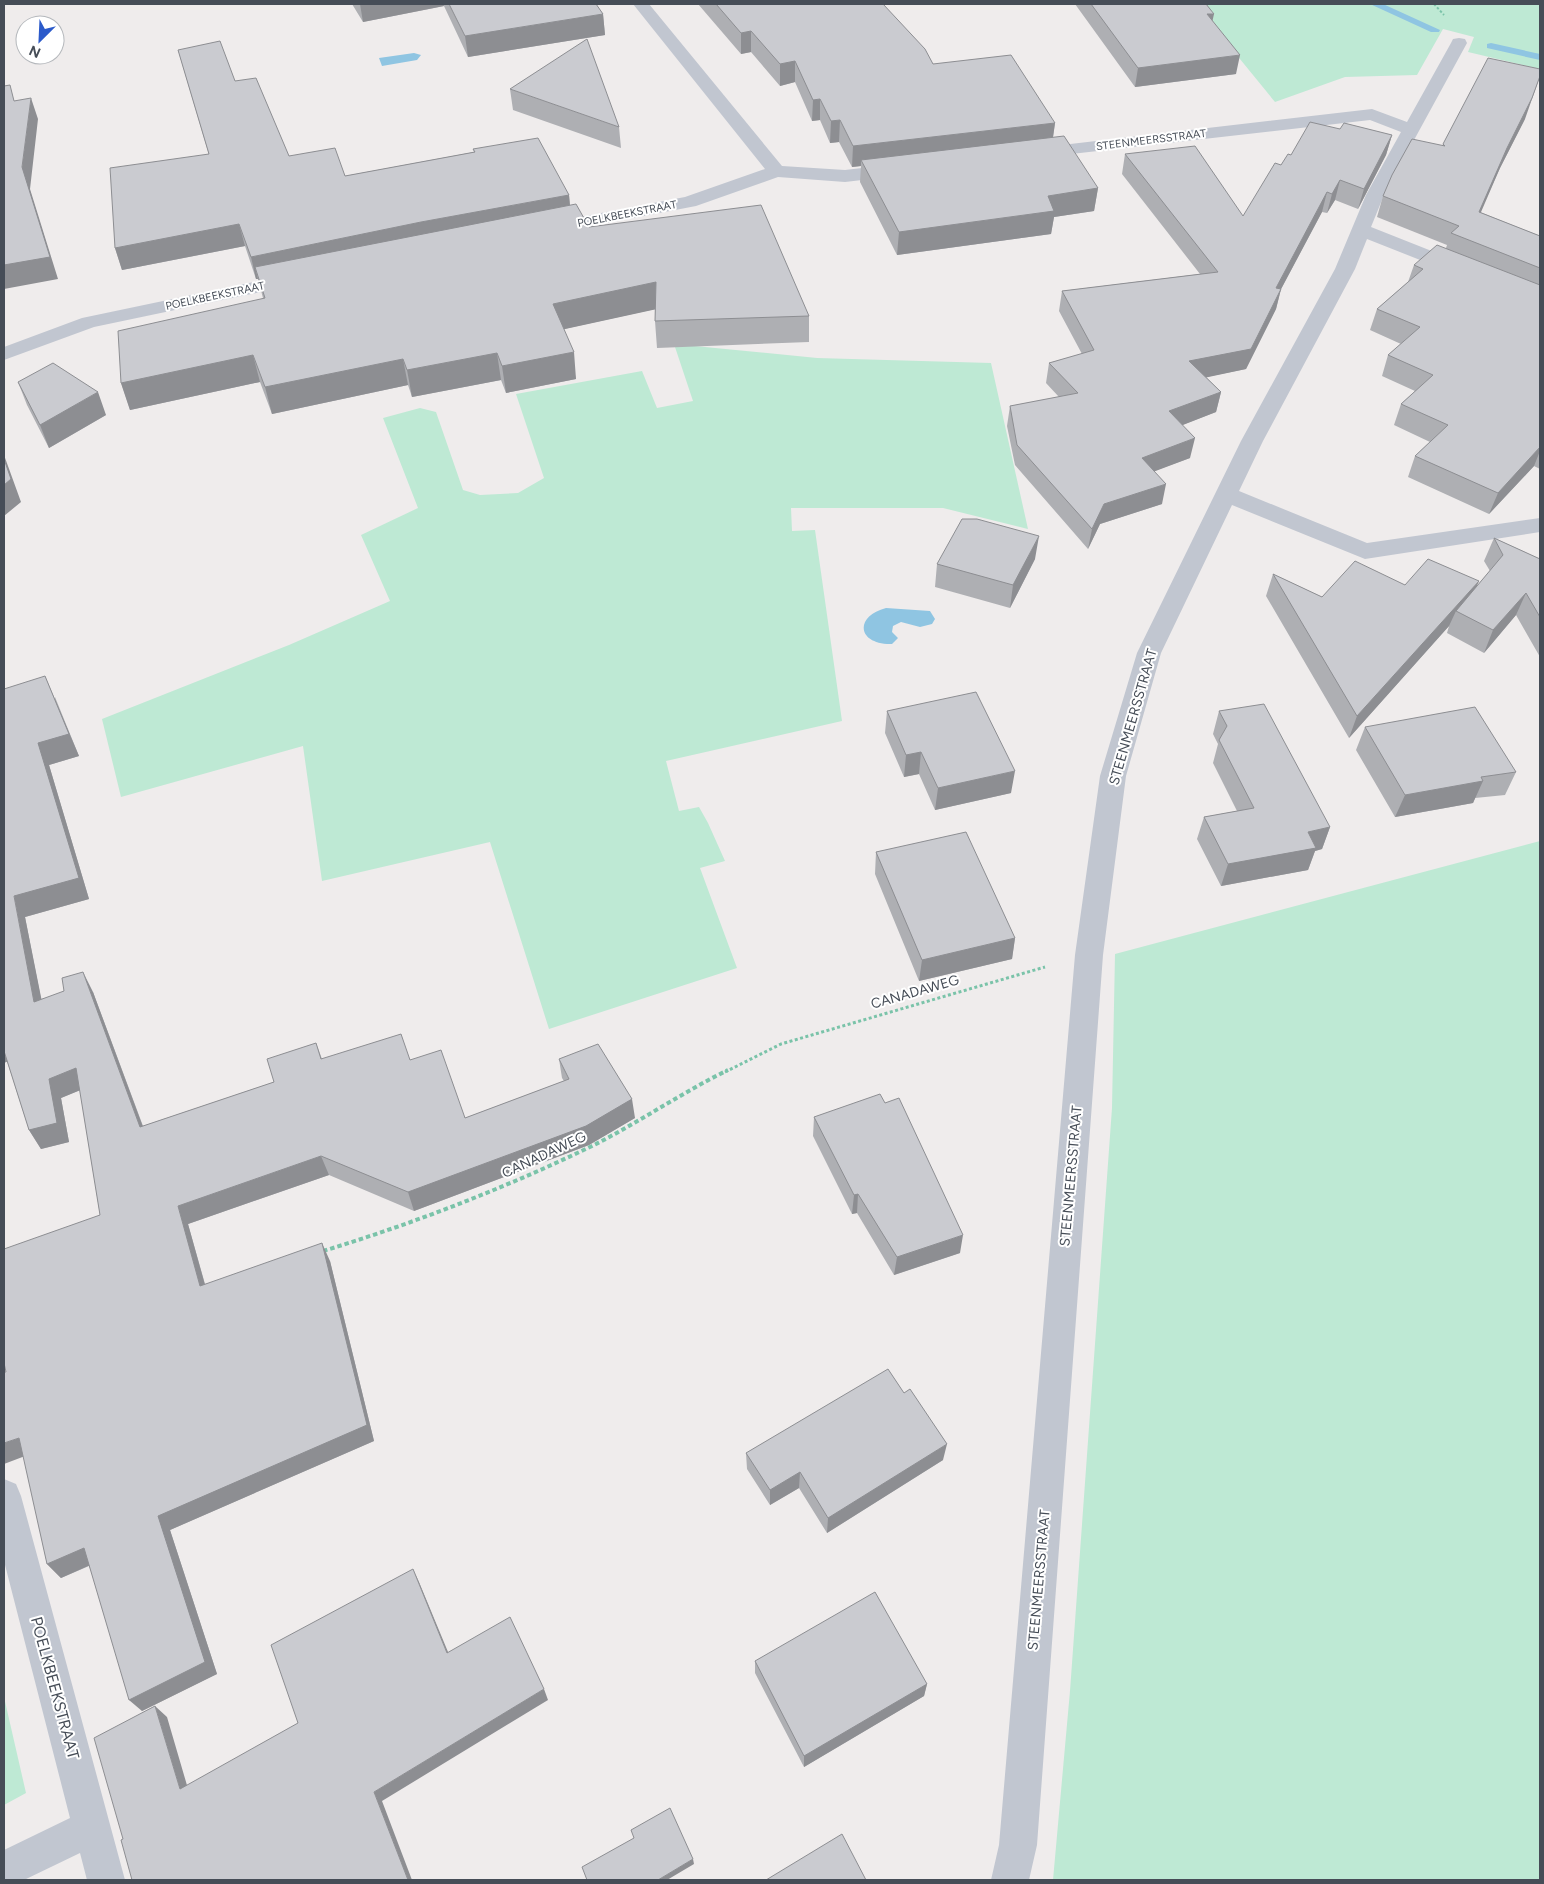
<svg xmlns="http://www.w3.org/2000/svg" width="1544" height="1884" viewBox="0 0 1544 1884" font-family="Figtree,sans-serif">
	<rect width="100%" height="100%" fill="#efecec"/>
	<path fill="#bee9d4" d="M1195,4H1540V69L1468,52L1474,37L1443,29L1417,75L1345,77L1275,102Z
		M674,344L817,358L991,363L1028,529L943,508H791L792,531L815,530L842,721L666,761L679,811L699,807L708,823L725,861L700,868L737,968L549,1029L490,842L322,881L303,746L121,797L102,719L289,645L390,601L361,535L418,508L383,418L420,408L436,412L463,490L480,495L518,493L544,478L516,394L642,371L657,408L693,401Z
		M1540,841V1880H1053L1070,1691L1112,1108L1115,954Z
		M4,1697L26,1793L4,1805Z"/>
	<path fill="#8fc5e2" d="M414,53L421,55L417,60L382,66L379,58Z
		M886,608L930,611L935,619L932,624L920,627L901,622L893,626L892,632L898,638L892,644C858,645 853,617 886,608Z"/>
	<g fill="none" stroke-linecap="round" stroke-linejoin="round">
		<path fill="#8fc5e2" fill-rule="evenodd" d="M1370,4H1383L1440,30L1439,32H1431Z
			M1491,43L1540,54V60L1487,48V44Z"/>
		<path stroke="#7ac3a9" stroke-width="2" stroke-dasharray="2.5 2" stroke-linecap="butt" d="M1434,4L1444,15"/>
		<path stroke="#7ac3a9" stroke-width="3" stroke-dasharray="3 2.5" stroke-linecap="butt" d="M725,1072L781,1044L1045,967"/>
		<path stroke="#7ac3a9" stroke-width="4" stroke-dasharray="4.5 3" stroke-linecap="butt" d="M323,1251C415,1223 505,1188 592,1146C638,1123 681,1093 728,1070"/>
		<path fill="#c1c6d0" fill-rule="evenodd" d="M633,4H649L782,166L845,170L896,164L903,166L905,170L903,174L896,176L845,182L778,177L696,206L550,234L543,232L540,228L543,224L685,197L765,169Z
			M1459,38L1465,39L1467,43L1384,195L1371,227L1467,265L1470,269L1467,273L1460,275L1453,273L1367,239L1355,269L1263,441L1239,491L1367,543L1540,518V532L1365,559L1232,505L1161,653L1126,776L1103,955L1037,1845L1029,1880H991L999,1845L1075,955L1100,776L1137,653L1241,441L1335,269L1366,195L1401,132L1370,120L1036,158L1030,157L1027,153L1030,149L1036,148L1372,109L1407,122L1451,43L1453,39Z
			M297,273L304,275L307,279L304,283L94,327L4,360V347L82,318Z
			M4,1479L16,1484L21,1496L125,1880H87L80,1853L24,1880H4V1850L70,1818L4,1561Z"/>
	</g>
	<path fill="#aeafb3" d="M352,4H596L603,14L605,35L468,57L444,6L363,22Z
		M698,4H883L933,64L1055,123L1053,137L1098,188L1094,211L1054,217L1051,234L897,255L860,182L861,166L852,167L839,142L830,143L820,120L812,121L795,82L780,86L751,52L741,54Z
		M1075,4H1206L1212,21L1236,74L1135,87Z
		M178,50L235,81L289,156L345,176L474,152L473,149L569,195L570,206L589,227L809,316V342L657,348L655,321V309L564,329L576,379L506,393L501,380L412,397L408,385L272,414L260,382L130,410L121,383L263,298L258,279H256L245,246L122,270L115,248L209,155Z
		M510,89L619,127L621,148L513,110Z
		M1525,119L1500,168L1480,212L1540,236V469L1534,466L1489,514L1408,477L1415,456L1430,442L1394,425L1401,404L1415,391L1382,376L1388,355L1401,344L1370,330L1377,309L1408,282L1414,265L1446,248L1447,245L1377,217L1383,196L1442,146L1443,144Z
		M1392,135L1386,155L1358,209L1335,200L1327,213L1322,212L1281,289L1276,309L1246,369L1206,377L1221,392L1216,412L1182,425L1190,458L1154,471L1162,504L1100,524L1088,549L1015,465L1007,426L1010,406L1059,397L1046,383L1049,363L1082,354L1059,311L1062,291L1200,274L1122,174L1125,154L1243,216L1281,165L1291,155Z
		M18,382L106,415L49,448L27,405Z
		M1494,538L1540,559V657L1516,615L1484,653L1447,633L1449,626L1349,738L1266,596L1273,574L1322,597L1405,585L1477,586L1490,571L1484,561Z
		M1035,559L1010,608L935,587L937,564Z
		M55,697L79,756L49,765L89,899L25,917L41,999L93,992L143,1126L274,1082L316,1043L322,1059L410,1060L465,1118L564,1081L562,1078L559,1059L635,1118L589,1145L414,1211L329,1175L188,1224L205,1284L330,1261L374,1441L170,1530L217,1674L142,1711L89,1566L61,1578L47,1564L6,1372L100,1215L80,1090L61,1098L69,1142L41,1149L29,1130L7,1061L4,1063Z
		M887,711L1011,793L935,810L919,774L904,777L885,733Z
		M1219,711L1330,827L1322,849L1315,851L1308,870L1221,886L1197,839L1204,817L1237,811L1213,763L1218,744L1213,734Z
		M1365,727L1516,772L1505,795L1475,798L1473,803L1395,817L1356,750Z
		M876,852L1015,938L1012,959L919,981L875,874Z
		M814,1117L960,1253L894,1275L857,1213L852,1214L813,1136Z
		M904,1393L943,1460L827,1533L799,1488L770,1505L747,1469L746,1453Z
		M755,1661L927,1684L924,1696L804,1767L755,1673Z"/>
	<path fill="#8d8e92" d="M360,4H443L444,6L363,22Z
		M603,14L605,35L468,57L465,36Z
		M1207,14H1214L1210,32Z
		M751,31V52L741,54V33Z
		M1240,55L1236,74L1135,87L1138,68Z
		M795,61V82L780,86V64Z
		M1540,76L1525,119L1500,168L1472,233L1479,212L1507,148Z
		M31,98L38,119L30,189L58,279L4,289V265L22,167Z
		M820,99V120L812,121L813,100Z
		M840,120L839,142L830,143L831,121Z
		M1055,123L1052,144L861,160V166L852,167L853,146Z
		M1392,135L1386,155L1358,209L1364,189Z
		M1340,180L1335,200L1327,213L1332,194Z
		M1098,188L1094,211L1054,217L1051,234L897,255L899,232L1048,196Z
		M1327,192L1322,212L1271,308L1276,288Z
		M569,195L571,217L255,267L258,279H256L251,257L421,222Z
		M239,224L245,246L122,270L115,248Z
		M656,282L657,309L556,331L553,304Z
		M1281,289L1276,309L1246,369L1185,382L1189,361Z
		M574,352L576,379L506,393L502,366Z
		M497,353L501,380L412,397L407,370Z
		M253,355L260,382L130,410L121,383Z
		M403,359L408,385L272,414L265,387Z
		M98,392L106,415L49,448L40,425Z
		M1221,392L1216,412L1165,432L1169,411Z
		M1195,438L1190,458L1137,478L1142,458Z
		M1540,447V451L1534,466L1489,514L1498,493Z
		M4,455L21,502L4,516Z
		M1166,484L1162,504L1100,524L1088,549L1092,529L1104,504Z
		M1039,536L1035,559L1010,608L1013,585Z
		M1479,581L1469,604L1456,611L1449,626L1349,738L1357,716Z
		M1526,593L1516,615L1484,653L1493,630Z
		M45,676L79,756L49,765L89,899L25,917L46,1022L34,1002L14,896L38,743Z
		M921,752L919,774L904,777L906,755Z
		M1015,771L1011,793L935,810L938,788Z
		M1483,781L1473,803L1395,817L1405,795Z
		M1330,827L1322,849L1315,851L1308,870L1221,886L1228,864L1308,832Z
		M1015,938L1012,959L919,981L922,960Z
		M83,972L93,992L150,1146L140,1127Z
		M4,1045L13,1059L4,1063Z
		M76,1068L88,1087L61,1098L69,1142L41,1149L29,1130L49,1079Z
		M632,1099L635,1118L589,1145L414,1211L408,1192Z
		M321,1156L329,1175L188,1224L210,1303L200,1286L178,1206Z
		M858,1194L857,1213L852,1214L854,1195Z
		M963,1235L960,1253L894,1275L897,1257Z
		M322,1243L330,1261L374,1441L170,1530L217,1674L142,1711L129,1700L158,1516Z
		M19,1438L33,1453L4,1464V1443Z
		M947,1444L943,1460L827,1533L828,1518Z
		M800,1472L799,1488L770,1505V1490Z
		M84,1548L97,1562L61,1578L47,1564Z
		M413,1569L419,1582L453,1664L447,1653Z
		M927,1684L924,1696L804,1767V1756Z
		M544,1689L548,1700L382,1801L412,1880H408L374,1792Z
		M155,1706L167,1717L191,1799L180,1789Z
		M693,1859L694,1864L667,1880H658Z"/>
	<path fill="#cacbd0" stroke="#8d8e92" d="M449,4H596L603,14L465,36Z
		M716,4H883L925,49L933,64L1011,55L1055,123L853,146L840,120L831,121L820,99L813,100L795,61L780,64L751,31L741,33Z
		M1091,4H1206L1214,14H1207L1240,55L1138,68Z
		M587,39L619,127L510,89Z
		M220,41L235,81L256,78L289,156L335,148L345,176L475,152L473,149L538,138L569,195L421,222L251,257L239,224L115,248L110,168L209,154L178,50Z
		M1488,58L1540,69V76L1532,98L1507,148L1479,212L1540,236V268L1451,233L1459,226L1383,196L1392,175L1412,139L1445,146L1443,144Z
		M10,85L14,101L31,98L22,167L50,257L4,265V86Z
		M1310,122L1340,129L1344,123L1392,135L1364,189L1340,180L1332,194L1327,192L1276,288L1281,289L1251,349L1189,361L1221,392L1169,411L1195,438L1142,458L1166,484L1104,504L1092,529L1017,445L1010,406L1078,393L1049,363L1094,350L1062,291L1218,272L1125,154L1195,146L1243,216L1275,163L1281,165L1288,154L1291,155Z
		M1064,136L1098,188L1048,196L1054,211L899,232L861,160Z
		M576,204L589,227L761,205L809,316L655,321L656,282L553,304L574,352L502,366L497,353L407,370L403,359L265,387L253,355L121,383L118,331L265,298L255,267Z
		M1437,245L1540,285V447L1498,493L1415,456L1448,425L1401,404L1433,375L1388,355L1420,327L1377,309L1423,269L1414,265Z
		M53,363L98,392L40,425L18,382Z
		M4,459L11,479L4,485Z
		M962,519H977L1039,536L1013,585L937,564Z
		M1494,538L1540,559V617L1526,593L1493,630L1456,611L1503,555Z
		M1428,559L1479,581L1357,716L1273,574L1322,597L1355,561L1405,585Z
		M45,676L69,734L38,743L79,878L14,896L34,1002L64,991L62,978L83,972L140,1127L274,1082L267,1059L316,1043L321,1059L401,1034L410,1060L441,1050L465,1118L569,1079L559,1059L598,1044L632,1099L586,1126L408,1192L321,1156L178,1206L200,1286L322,1243L367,1425L158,1516L205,1662L129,1700L84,1548L47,1564L19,1438L4,1443V1372H6L4,1363V1249L100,1215L76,1068L49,1079L57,1123L29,1130L4,1051V689Z
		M976,692L1015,771L938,788L921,752L906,755L887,711Z
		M1264,704L1330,827L1308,832L1316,848L1228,864L1204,817L1254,808L1219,740L1227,726L1219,711Z
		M1475,707L1516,772L1481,777L1483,781L1405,795L1365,727Z
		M966,832L1015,938L922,960L876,852Z
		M880,1094L885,1103L899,1098L963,1235L897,1257L858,1194L854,1195L814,1117Z
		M888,1369L904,1393L910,1389L947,1444L828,1518L800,1472L770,1490L746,1453Z
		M413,1569L447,1653L510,1617L544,1689L374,1792L408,1880H132L121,1840L123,1839L94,1738L155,1706L180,1789L298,1723L271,1645Z
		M875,1592L927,1684L804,1756L755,1661Z
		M670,1808L693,1859L658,1880H587L582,1867L634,1838L631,1830Z
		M842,1834L866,1880H766Z"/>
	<g text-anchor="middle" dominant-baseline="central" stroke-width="4" stroke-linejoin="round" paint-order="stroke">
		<g font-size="11" fill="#464d57" stroke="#fff">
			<text transform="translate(1151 140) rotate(-7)">STEENMEERSSTRAAT</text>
			<text transform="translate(627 214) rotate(-11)">POELKBEEKSTRAAT</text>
			<text transform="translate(215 296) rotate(-12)">POELKBEEKSTRAAT</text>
		</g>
		<g font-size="14" fill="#464d57" stroke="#fff">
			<text transform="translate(1133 717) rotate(-74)">STEENMEERSSTRAAT</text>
			<text transform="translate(915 992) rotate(-16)">CANADAWEG</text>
			<text transform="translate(544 1155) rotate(-25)">CANADAWEG</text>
			<text transform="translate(1071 1176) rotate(-85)">STEENMEERSSTRAAT</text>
			<text transform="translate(1039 1580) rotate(-85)">STEENMEERSSTRAAT</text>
		</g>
		<g font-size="16" fill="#464d57" stroke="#fff">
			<text transform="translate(55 1688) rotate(75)">POELKBEEKSTRAAT</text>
		</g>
	</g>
	<rect width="1544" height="1884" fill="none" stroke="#464d57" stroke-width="10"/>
	<g transform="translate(40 40) rotate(204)"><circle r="24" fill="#ffffff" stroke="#b5b8bc"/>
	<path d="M0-4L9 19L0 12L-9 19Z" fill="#2b5aca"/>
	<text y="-8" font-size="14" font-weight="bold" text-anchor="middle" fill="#464d57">N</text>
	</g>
</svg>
